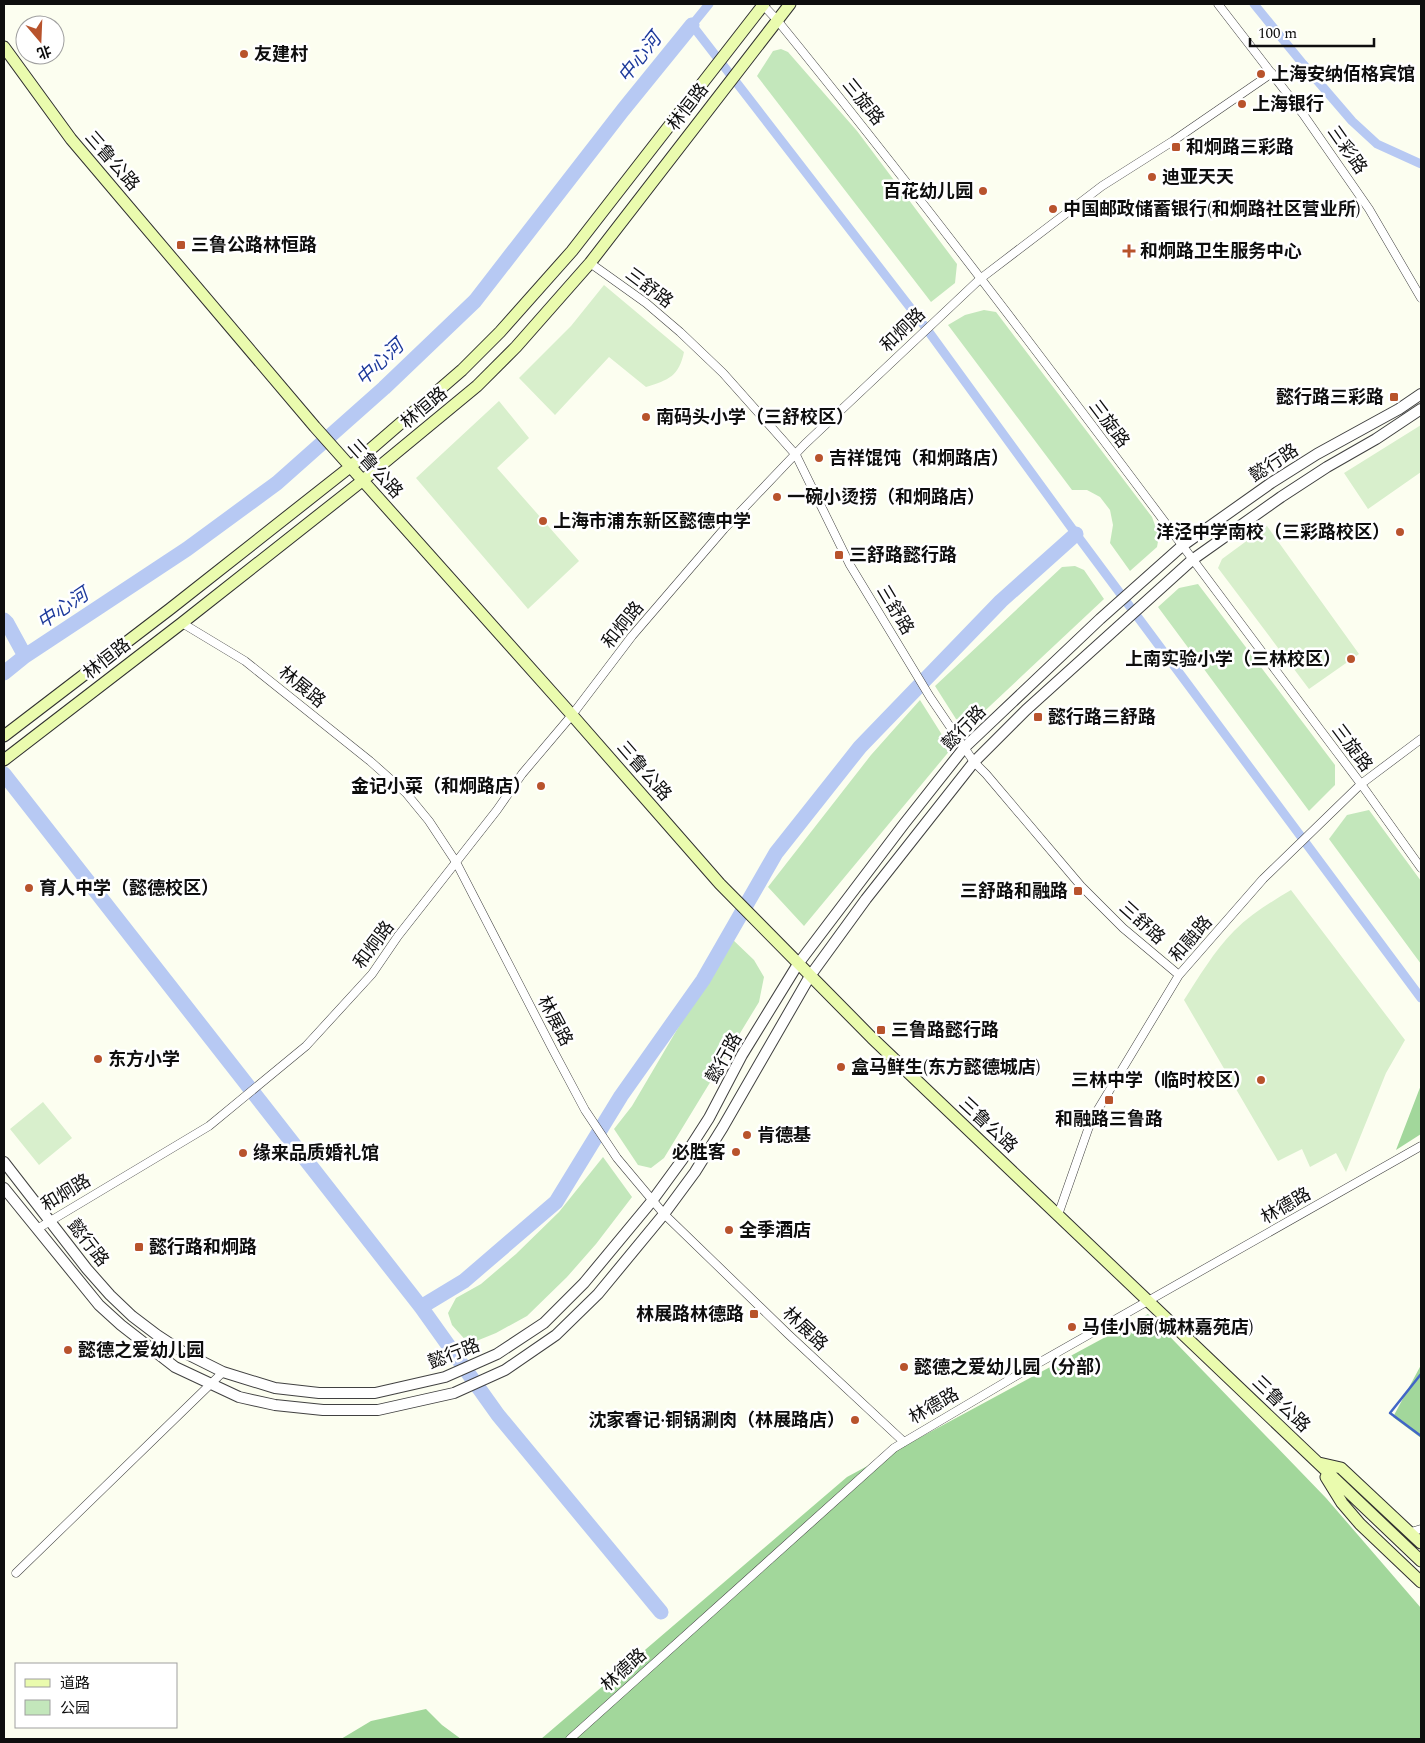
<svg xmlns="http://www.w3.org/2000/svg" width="1425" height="1743" viewBox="0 0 1425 1743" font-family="Spectral,'Noto Sans SC',serif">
	<rect width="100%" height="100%" fill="#fcfef0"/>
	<path fill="#c3e7bb" d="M781,49L788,52L857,131L957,264L955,283L931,302L757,76L773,51Z
		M984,310L996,312L1152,517L1159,536L1157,547L1130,571L1110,543L1113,525L1110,510L1100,497L1087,490H1072L948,325L965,315Z
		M1075,566L1084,570L1104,599L975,720L966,724L956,719L935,686L1062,567Z
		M1198,584L1335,765V785L1309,811L1158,607L1179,588Z
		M920,700L951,749L804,926L768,887L871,755Z
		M1369,810L1421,881V964L1329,839L1347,815Z
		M731,938L754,960L764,977L759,1002L664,1158L651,1168L638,1165L614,1129L632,1106Z
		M603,1157L632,1197L596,1244L567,1277L527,1316L496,1333L469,1344L452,1325L448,1313L456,1298L481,1284L516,1254L559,1212Z"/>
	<path fill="#a2d79b" d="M1421,1085V1134L1396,1150Z
		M1148,1314L1326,1498L1421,1608V1739H541L847,1477Z
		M1421,1365V1438L1393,1417Z
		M426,1709L442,1725L461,1739H341L371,1721Z"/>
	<path fill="#d8efcc" d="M604,285L684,352C679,376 669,380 646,387L609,357L555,415L519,378L571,326Z
		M499,401L529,438L497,468L579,561L528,609L416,478Z
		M1421,425V472L1368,509L1344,473Z
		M1267,526L1359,654L1309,689L1218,568L1222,559Z
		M1291,890L1405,1040L1386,1073L1346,1172L1336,1153L1310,1167L1302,1149L1278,1161L1184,1000C1199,977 1214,951 1234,931C1251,914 1271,902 1291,890Z
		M43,1102L72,1138L39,1165L10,1129Z"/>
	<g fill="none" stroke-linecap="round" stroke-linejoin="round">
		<path stroke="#4166c7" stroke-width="2.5" d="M1421,1374L1390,1413L1421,1436"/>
		<path stroke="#b7c9f3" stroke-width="9" d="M709,4L692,25L926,328L1076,534L1421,998
			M1254,4L1303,64L1352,121L1377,144L1421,164"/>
		<path stroke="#b7c9f3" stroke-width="15" d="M4,620L7,623L25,656
			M4,673L25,656L187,549L277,483L384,388L475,301L623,110L692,25
			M4,774L421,1307L498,1415L661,1612
			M421,1307L464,1281L556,1202L621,1096L703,980L776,853L860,747L1001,601L1076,534"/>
		<defs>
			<path id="minor" d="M1218,4L1303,114L1369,209L1421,298
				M763,5L777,20C979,268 1168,528 1361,784L1421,868
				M590,263L646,303L680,332L723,373L796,455L850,565L930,697L974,762L986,774L1081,886L1123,928L1179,975
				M182,623L245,661L370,761L406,793L429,821L456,862L553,1050L585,1110L617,1158L664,1214L788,1334L904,1442
				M1058,1215L1091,1121L1179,975L1263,879L1361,784L1421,739
				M37,1229L209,1126L306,1046L372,974L398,936L497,810L522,774L572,715L632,636L724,529L805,444L980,279L1102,186L1173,141L1272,73
				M1411,1532L1421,1529
				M16,1573L223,1372
				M570,1739L894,1448L1014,1377L1421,1146"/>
			<path id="tertiary" d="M4,1162L87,1269L110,1295L132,1316L157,1335L183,1352L223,1372L275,1388L319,1393H375L445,1377L497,1354L544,1323L584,1283L652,1201L682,1160L709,1118L742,1055L798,964L904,824L964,748L1100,619L1182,546L1271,483L1317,454L1399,409L1421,394
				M4,1188L99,1305L121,1325L175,1367L239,1397L275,1405L323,1410H378L454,1393L505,1370L556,1335L598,1294L664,1214L695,1172L723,1127L810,976L866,899L974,762L1026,710L1192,560L1281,497L1327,467L1376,439L1421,409"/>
			<path id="secondary" d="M4,47L71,139L315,427L572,715L720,884L872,1038L1020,1179L1421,1561
				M4,736L170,609L350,467L462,370L500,332L572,251L764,4
				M4,760L182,623L362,481L477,386L516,347L590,263L790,4
				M1319,1463L1341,1468L1421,1543
				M1326,1477L1342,1503L1360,1524L1421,1582"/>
		</defs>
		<use href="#minor" stroke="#414141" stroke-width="9"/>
		<use href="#tertiary" stroke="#414141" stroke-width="12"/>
		<use href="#secondary" stroke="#303030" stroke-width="13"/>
		<use href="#minor" stroke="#fff" stroke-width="8"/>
		<use href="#tertiary" stroke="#fff" stroke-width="10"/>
		<use href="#secondary" stroke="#eafbae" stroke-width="11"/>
	</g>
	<g fill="#b8532c" stroke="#fff" stroke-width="2">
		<circle cx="244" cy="54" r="5"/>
		<circle cx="1261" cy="74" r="5"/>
		<circle cx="1242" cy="104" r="5"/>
		<rect x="1171" y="142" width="10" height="10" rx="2.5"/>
		<circle cx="1152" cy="177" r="5"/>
		<circle cx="983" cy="191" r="5"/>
		<circle cx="1053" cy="209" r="5"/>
		<rect x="176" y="240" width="10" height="10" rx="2.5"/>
		<path d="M1126.5 243.5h5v5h5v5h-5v5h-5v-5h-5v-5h5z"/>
		<rect x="1389" y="392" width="10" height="10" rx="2.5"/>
		<circle cx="646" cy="417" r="5"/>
		<circle cx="819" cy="458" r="5"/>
		<circle cx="777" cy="497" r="5"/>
		<circle cx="543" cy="521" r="5"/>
		<circle cx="1400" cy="532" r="5"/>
		<rect x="834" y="550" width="10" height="10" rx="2.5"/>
		<circle cx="1351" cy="659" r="5"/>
		<rect x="1033" y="712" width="10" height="10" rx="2.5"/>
		<circle cx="541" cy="786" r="5"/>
		<circle cx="29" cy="888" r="5"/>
		<rect x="1073" y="886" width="10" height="10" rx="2.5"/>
		<rect x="876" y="1025" width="10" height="10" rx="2.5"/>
		<circle cx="98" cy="1059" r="5"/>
		<circle cx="841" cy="1067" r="5"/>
		<circle cx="1261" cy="1080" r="5"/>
		<rect x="1104" y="1095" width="10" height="10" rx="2.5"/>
		<circle cx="747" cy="1135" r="5"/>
		<circle cx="736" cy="1152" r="5"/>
		<circle cx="243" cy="1153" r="5"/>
		<circle cx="729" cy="1230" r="5"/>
		<rect x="134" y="1242" width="10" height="10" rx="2.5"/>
		<rect x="749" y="1309" width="10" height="10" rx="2.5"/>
		<circle cx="1072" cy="1327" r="5"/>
		<circle cx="68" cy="1350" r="5"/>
		<circle cx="904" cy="1367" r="5"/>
		<circle cx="855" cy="1420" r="5"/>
	</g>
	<g text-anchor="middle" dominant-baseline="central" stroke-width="5" stroke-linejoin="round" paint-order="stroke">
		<g font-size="18" font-weight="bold" fill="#0e0e0e" stroke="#fff" text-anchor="start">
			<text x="254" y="54">友建村</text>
			<text x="1271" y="74">上海安纳佰格宾馆</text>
			<text x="1252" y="104">上海银行</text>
			<text x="1186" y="147">和炯路三彩路</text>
			<text x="1162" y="177">迪亚天天</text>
			<text x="973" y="191" text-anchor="end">百花幼儿园</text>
			<text x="1063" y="209">中国邮政储蓄银行(和炯路社区营业所)</text>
			<text x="191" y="245">三鲁公路林恒路</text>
			<text x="1140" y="251">和炯路卫生服务中心</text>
			<text x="1384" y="397" text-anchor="end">懿行路三彩路</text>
			<text x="656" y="417">南码头小学（三舒校区）</text>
			<text x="829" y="458">吉祥馄饨（和炯路店）</text>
			<text x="787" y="497">一碗小烫捞（和炯路店）</text>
			<text x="553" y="521">上海市浦东新区懿德中学</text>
			<text x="1390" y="532" text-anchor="end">洋泾中学南校（三彩路校区）</text>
			<text x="849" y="555">三舒路懿行路</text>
			<text x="1341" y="659" text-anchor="end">上南实验小学（三林校区）</text>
			<text x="1048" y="717">懿行路三舒路</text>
			<text x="531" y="786" text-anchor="end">金记小菜（和炯路店）</text>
			<text x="39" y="888">育人中学（懿德校区）</text>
			<text x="1068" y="891" text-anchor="end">三舒路和融路</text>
			<text x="891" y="1030">三鲁路懿行路</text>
			<text x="108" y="1059">东方小学</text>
			<text x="851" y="1067">盒马鲜生(东方懿德城店)</text>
			<text x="1251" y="1080" text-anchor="end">三林中学（临时校区）</text>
			<text x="1109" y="1119" text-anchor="middle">和融路三鲁路</text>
			<text x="757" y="1135">肯德基</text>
			<text x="726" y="1152" text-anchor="end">必胜客</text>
			<text x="253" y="1153">缘来品质婚礼馆</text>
			<text x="739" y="1230">全季酒店</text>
			<text x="149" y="1247">懿行路和炯路</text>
			<text x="744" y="1314" text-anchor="end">林展路林德路</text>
			<text x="1082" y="1327">马佳小厨(城林嘉苑店)</text>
			<text x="78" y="1350">懿德之爱幼儿园</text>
			<text x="914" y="1367">懿德之爱幼儿园（分部）</text>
			<text x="845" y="1420" text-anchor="end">沈家睿记·铜锅涮肉（林展路店）</text>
		</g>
		<g font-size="18" fill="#0e0e0e" stroke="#fff">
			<text transform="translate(863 102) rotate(51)">三旋路</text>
			<text transform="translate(688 107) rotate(-52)">林恒路</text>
			<text transform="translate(1347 150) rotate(55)">三彩路</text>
			<text transform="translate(112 161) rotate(49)">三鲁公路</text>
			<text transform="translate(649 288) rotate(37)">三舒路</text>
			<text transform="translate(903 330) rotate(-44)">和炯路</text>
			<text transform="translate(424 408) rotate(-40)">林恒路</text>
			<text transform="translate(1109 424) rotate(53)">三旋路</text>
			<text transform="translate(1274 463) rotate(-33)">懿行路</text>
			<text transform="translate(375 469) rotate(48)">三鲁公路</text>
			<text transform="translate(895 610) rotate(59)">三舒路</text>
			<text transform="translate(623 625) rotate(-51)">和炯路</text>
			<text transform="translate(107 659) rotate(-38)">林恒路</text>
			<text transform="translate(302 687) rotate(39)">林展路</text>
			<text transform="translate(964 728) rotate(-46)">懿行路</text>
			<text transform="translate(1352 748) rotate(53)">三旋路</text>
			<text transform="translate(644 771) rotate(49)">三鲁公路</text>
			<text transform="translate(1142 923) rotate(42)">三舒路</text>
			<text transform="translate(1191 939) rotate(-49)">和融路</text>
			<text transform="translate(374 945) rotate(-53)">和炯路</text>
			<text transform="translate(555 1021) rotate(62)">林展路</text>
			<text transform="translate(724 1058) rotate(-61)">懿行路</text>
			<text transform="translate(988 1125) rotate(43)">三鲁公路</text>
			<text transform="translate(66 1193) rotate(-31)">和炯路</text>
			<text transform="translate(1286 1206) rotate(-30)">林德路</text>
			<text transform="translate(88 1243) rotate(52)">懿行路</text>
			<text transform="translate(805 1329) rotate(43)">林展路</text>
			<text transform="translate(454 1354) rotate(-21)">懿行路</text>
			<text transform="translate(1281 1404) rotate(44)">三鲁公路</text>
			<text transform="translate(934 1406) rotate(-30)">林德路</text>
			<text transform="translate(624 1670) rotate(-42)">林德路</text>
		</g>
		<g font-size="19" font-style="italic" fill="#1d3a9b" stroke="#fff">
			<text transform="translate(640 58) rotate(-52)">中心河</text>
			<text transform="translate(380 363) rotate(-43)">中心河</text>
			<text transform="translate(63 609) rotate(-34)">中心河</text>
		</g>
	</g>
	<rect width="1425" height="1743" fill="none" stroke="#0e0e0e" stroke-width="10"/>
	<rect x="15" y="1663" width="162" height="65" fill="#ffffff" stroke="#9f9f9f"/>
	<rect x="25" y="1679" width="25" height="8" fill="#eafbae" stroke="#9f9f9f"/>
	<text x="60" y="1688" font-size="15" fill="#0e0e0e">道路</text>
	<rect x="25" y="1700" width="25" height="15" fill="#c3e7bb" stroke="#9f9f9f"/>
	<text x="60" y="1713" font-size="15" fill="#0e0e0e">公园</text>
	<g transform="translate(40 40) rotate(161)"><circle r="24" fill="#ffffff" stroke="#9f9f9f"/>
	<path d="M0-4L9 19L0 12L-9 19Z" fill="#b8532c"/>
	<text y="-8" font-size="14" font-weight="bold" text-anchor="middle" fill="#0e0e0e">北</text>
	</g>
	<path d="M1250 38v8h124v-8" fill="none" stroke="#0e0e0e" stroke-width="2.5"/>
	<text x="1258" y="38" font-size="15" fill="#0e0e0e" stroke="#ffffff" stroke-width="4" paint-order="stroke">100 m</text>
</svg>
